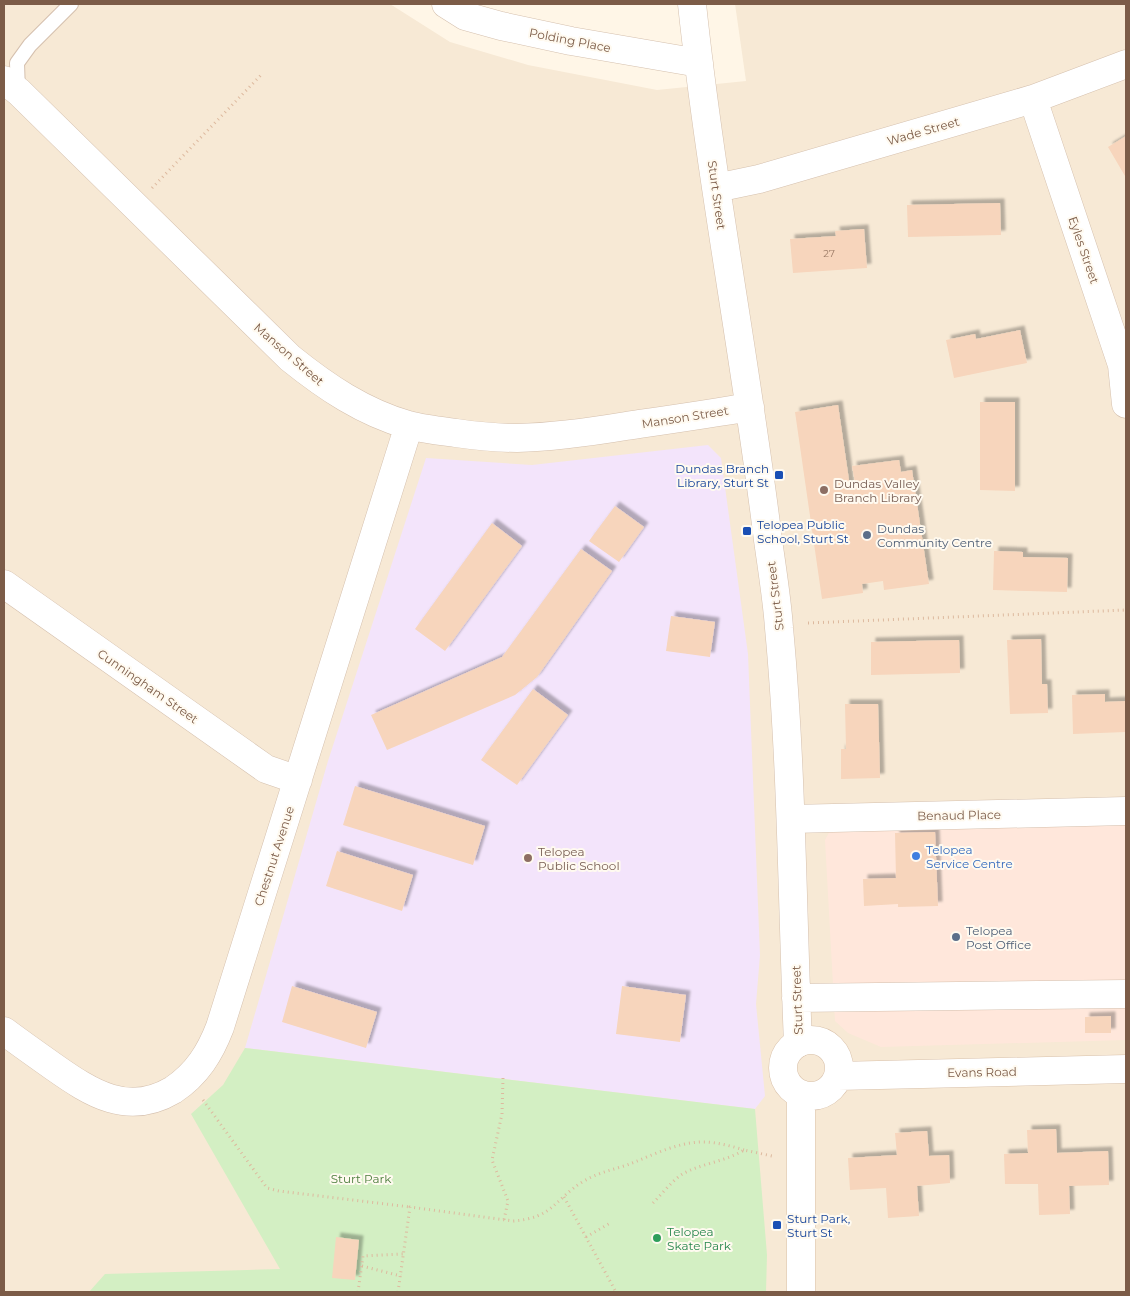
<svg xmlns="http://www.w3.org/2000/svg" width="1130" height="1296" viewBox="0 0 1130 1296" font-family="Montserrat,sans-serif">
	<defs>
		<filter id="shadow"><feDropShadow dx="4.5" dy="-4.5" stdDeviation="1" flood-color="#0004"/></filter>
	</defs>
	<rect width="100%" height="100%" fill="#fff6e7"/>
	<path fill="#f7e9d5" d="M4,4H390L450,42L528,65L657,90L746,81L735,4H1126V1292H4Z"/>
	<path fill="#ffe7db" d="M1126,824V1040L881,1047L848,1033L835,1021L825,840L831,829Z"/>
	<path fill="#f3e4fb" d="M708,445L721,458L748,654L760,955L756,1004L765,1096L755,1109L245,1048L328,761L426,458L532,465Z"/>
	<path fill="#d3efc3" d="M245,1048L755,1109L767,1255L766,1292H89L105,1274L280,1269L191,1114L223,1085Z"/>
	<path fill="#f7d5bc" filter="url(#shadow)" d="M1126,136V175L1125,176L1108,147Z
		M1000,203L1001,235L908,237L907,205Z
		M864,229L867,268L793,273L790,239L836,236L835,231Z
		M1020,330L1027,363L954,378L946,340L975,334L976,339Z
		M980,402H1015V491L980,490Z
		M838,405L850,487L856,488L852,466L899,460L901,472L912,470L929,584L884,590L883,581L862,584L863,593L822,599L795,412Z
		M615,506L644,527L619,562L589,541Z
		M492,523L522,546L445,651L415,629Z
		M581,549L612,571L537,677L515,695L387,750L371,715L502,657Z
		M994,551L1023,552V557L1068,558L1067,592L993,590Z
		M671,616L715,622L710,657L666,651Z
		M1041,639L1042,684H1047L1048,713L1010,714L1007,640Z
		M959,640L960,673L871,675V642Z
		M533,689L568,715L517,785L481,760Z
		M1105,694V702L1126,701V732L1073,734L1072,695Z
		M845,704H878L880,778L841,779V749H846Z
		M355,786L485,826L473,865L343,825Z
		M935,832L938,906L898,907V904L864,906L863,879L896,878L895,833Z
		M337,851L413,875L402,911L326,886Z
		M292,986L377,1012L366,1048L282,1022Z
		M622,986L686,995L680,1042L616,1034Z
		M1111,1016V1033H1085V1017Z
		M1056,1129L1057,1153L1108,1151L1109,1185L1069,1186L1070,1214L1039,1215L1038,1184H1005L1004,1154L1028,1153L1027,1130Z
		M927,1131L929,1156L949,1155L950,1183L917,1186L919,1216L888,1218L886,1188L850,1190L848,1158L897,1155L895,1133Z
		M336,1237L359,1240L355,1280L332,1278Z"/>
	<g fill="none" stroke-linecap="round" stroke-linejoin="round">
		<defs>
			<path id="lane" d="M18,92L17,63L30,45L71,4"/>
			<path id="street" d="M446,4L465,16L501,26L571,41L699,63
				M692,4C711,183 746,361 768,540C772,569 777,599 779,628C792,766 792,905 798,1043
				M4,80L19,92L290,358C326,387 363,412 408,425C423,429 441,431 456,433C477,436 497,438 517,438C553,437 590,432 626,426C667,420 709,414 750,407
				M1033,99L1122,365L1126,404
				M716,188L759,179L1033,99L1126,64
				M4,584L266,769L298,780
				M792,819L1126,811
				M796,998L1126,994
				M4,1031C20,1043 37,1055 54,1067C91,1093 128,1117 173,1090C197,1074 210,1053 220,1027L409,425"/>
			<path id="secondary" d="M783 1068a28 28 0 1 1 56 0a28 28 0 1 1-56 0Z
				M838,1076L1126,1069
				M801,1094V1292"/>
		</defs>
		<use href="#lane" stroke="#d5c0ae" stroke-width="16"/>
		<use href="#street" stroke="#d5c0ae" stroke-width="29"/>
		<use href="#secondary" stroke="#d9c1aa" stroke-width="29"/>
		<path stroke="#ddb99e" stroke-width="3" stroke-dasharray="1 4" stroke-linecap="butt" d="M152,188L263,73
			M808,623L1126,610
			M503,1078L502,1114L492,1160L508,1201L504,1220
			M203,1100L267,1188L279,1191L410,1207
			M564,1197L616,1292
			M653,1203C662,1194 671,1182 681,1175C698,1164 725,1162 744,1150L772,1156
			M586,1237L612,1222
			M362,1266L401,1276
			M358,1292L363,1256L404,1254
			M398,1292L410,1207L513,1221C554,1218 554,1199 584,1181C597,1173 612,1170 627,1165C651,1156 677,1142 703,1142C717,1142 731,1146 744,1150"/>
		<use href="#lane" stroke="#fff" stroke-width="14"/>
		<use href="#street" stroke="#fff" stroke-width="28"/>
		<use href="#secondary" stroke="#fff" stroke-width="28"/>
	</g>
	<g fill="#1a4fb4" stroke="#fffaf0" stroke-width="2">
		<rect x="774" y="470" width="10" height="10" rx="2.5"/>
		<rect x="742" y="526" width="10" height="10" rx="2.5"/>
		<rect x="772" y="1220" width="10" height="10" rx="2.5"/>
	</g>
	<g fill="#8d6e63" stroke="#fffaf0" stroke-width="2">
		<circle cx="824" cy="490" r="5"/>
		<circle cx="528" cy="858" r="5"/>
	</g>
	<g fill="#5c6f8a" stroke="#fffaf0" stroke-width="2">
		<circle cx="867" cy="535" r="5"/>
		<circle cx="956" cy="937" r="5"/>
	</g>
	<circle fill="#3f7fe0" stroke="#fffaf0" stroke-width="2" cx="916" cy="856" r="5"/>
	<circle fill="#2e9e5b" stroke="#fffaf0" stroke-width="2" cx="657" cy="1238" r="5"/>
	<g text-anchor="middle" dominant-baseline="central" stroke-width="4" stroke-linejoin="round" paint-order="stroke">
		<g font-size="10" fill="#9b7a65">
			<text x="829" y="253">27</text>
		</g>
		<g font-size="12" fill="#7c5c48" stroke="#fffaf0">
			<text transform="translate(570 40) rotate(11)">Polding Place</text>
			<text transform="translate(923 131) rotate(-16)">Wade Street</text>
			<text transform="translate(717 195) rotate(82)">Sturt Street</text>
			<text transform="translate(1084 250) rotate(71)">Eyles Street</text>
			<text transform="translate(289 354) rotate(41)">Manson Street</text>
			<text transform="translate(685 417) rotate(-9)">Manson Street</text>
			<text transform="translate(775 596) rotate(-97)">Sturt Street</text>
			<text transform="translate(148 686) rotate(35)">Cunningham Street</text>
			<text transform="translate(959 815) rotate(-1)">Benaud Place</text>
			<text transform="translate(274 856) rotate(-72)">Chestnut Avenue</text>
			<text transform="translate(797 1000) rotate(-92)">Sturt Street</text>
			<text transform="translate(982 1072) rotate(-1)">Evans Road</text>
		</g>
		<g font-size="12" fill="#164399" stroke="#fffaf0" text-anchor="start">
			<text x="769" y="468" text-anchor="end">Dundas Branch<tspan x="769" dy="14">Library, Sturt St</tspan></text>
			<text x="757" y="524">Telopea Public<tspan x="757" dy="14">School, Sturt St</tspan></text>
			<text x="787" y="1218">Sturt Park,<tspan x="787" dy="14">Sturt St</tspan></text>
		</g>
		<g font-size="12" fill="#785e54" stroke="#fffaf0" text-anchor="start">
			<text x="834" y="483">Dundas Valley<tspan x="834" dy="14">Branch Library</tspan></text>
			<text x="538" y="851">Telopea<tspan x="538" dy="14">Public School</tspan></text>
		</g>
		<g font-size="12" fill="#4e5e75" stroke="#fffaf0" text-anchor="start">
			<text x="877" y="528">Dundas<tspan x="877" dy="14">Community Centre</tspan></text>
			<text x="966" y="930">Telopea<tspan x="966" dy="14">Post Office</tspan></text>
		</g>
		<g font-size="12" fill="#366cbe" stroke="#fffaf0" text-anchor="start">
			<text x="926" y="849">Telopea<tspan x="926" dy="14">Service Centre</tspan></text>
		</g>
		<g font-size="12" fill="#4c7d3c" stroke="#fffaf0">
			<text x="361" y="1178">Sturt Park</text>
		</g>
		<g font-size="12" fill="#27864d" stroke="#fffaf0" text-anchor="start">
			<text x="667" y="1231">Telopea<tspan x="667" dy="14">Skate Park</tspan></text>
		</g>
	</g>
	<rect width="1130" height="1296" fill="none" stroke="#7c5c48" stroke-width="10"/>
</svg>
